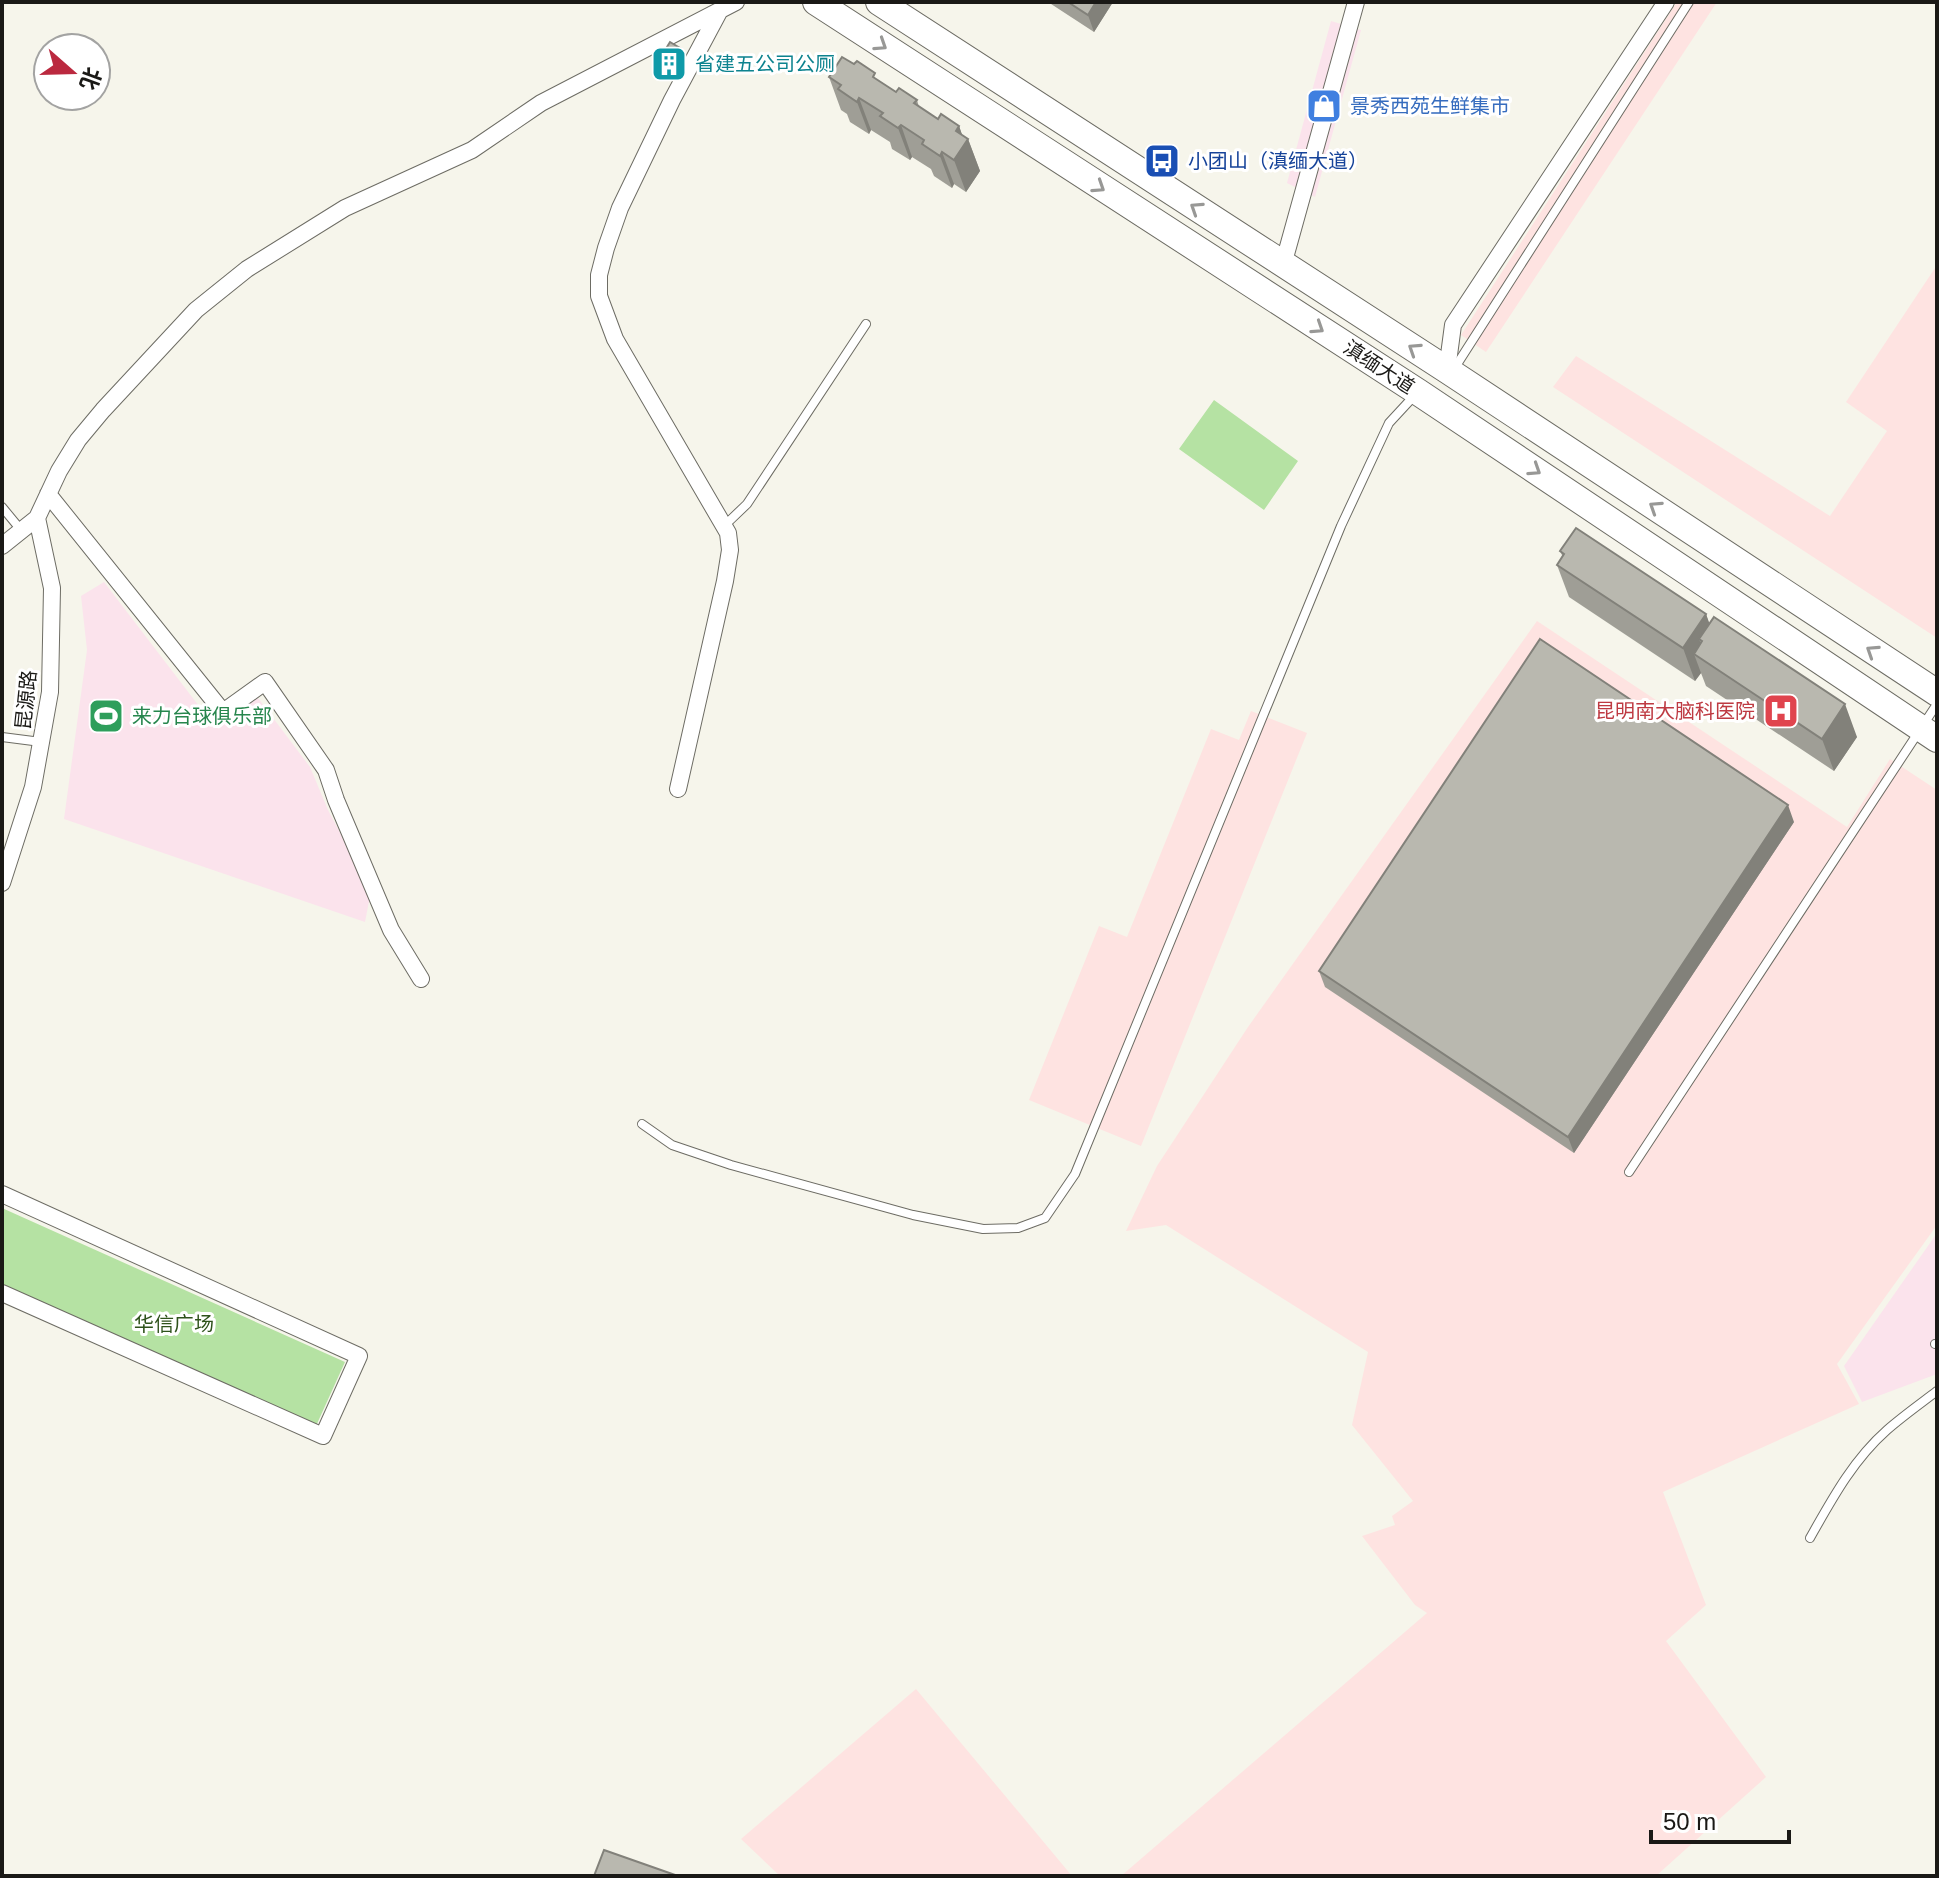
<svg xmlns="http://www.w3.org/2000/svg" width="1939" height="1878" viewBox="0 0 1939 1878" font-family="Helvetica,'Noto Sans SC',sans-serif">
	<rect width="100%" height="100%" fill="#f6f5eb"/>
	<path fill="#fbe3ec" d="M1331,21L1361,30L1315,197L1287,183Z
		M104,582L215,727L258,698L310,767L328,810L371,891L365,922L64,819L87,650L81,596Z
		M1937,1233V1374L1862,1402L1844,1366Z"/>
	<path fill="#fee3e1" d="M1677,2H1717L1486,352L1461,335Z
		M1937,265V638L1553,387L1576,356L1830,516L1887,431L1846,402Z
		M1537,621L1847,827L1890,759L1937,790V1225L1837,1364L1859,1404L1663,1492L1706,1605L1666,1641L1766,1777L1656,1876H1121L1427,1613L1415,1605L1362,1536L1395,1525L1392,1516L1413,1501L1352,1425L1368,1352L1166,1225L1126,1231L1157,1166L1248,1027Z
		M1251,711L1307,733L1141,1146L1029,1100L1099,926L1127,937L1211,729L1239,740Z
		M916,1689L1072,1876H780L741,1839Z"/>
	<path fill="#b5e2a3" d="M1214,400L1298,461L1264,510L1179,449Z
		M2,1208L345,1362L316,1426L2,1286Z"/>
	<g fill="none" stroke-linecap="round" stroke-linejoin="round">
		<defs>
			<path id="service" d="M1454,369L1689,2
				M2,507L21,530
				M724,526L747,504L866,324
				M2,737L41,742
				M642,1124L672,1145L731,1165L913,1215L983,1229L1018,1228L1045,1218L1075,1174L1341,526L1389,423L1414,396
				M1629,1172L1937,704
				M1935,1344H1937
				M1810,1538C1832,1499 1853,1460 1887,1430C1903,1416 1920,1404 1937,1391"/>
			<path id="minor" d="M1283,265L1356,2
				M1447,370L1453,325L1666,2
				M48,494L223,712L265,682L326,770L336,800L391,930L421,979
				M2,546L37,518L59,471L78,440L103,410L196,310L247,269L345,208L472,150L541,103L736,2
				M678,789L725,581L730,550L728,533L615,339L599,296V275L606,248L620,208L672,100L719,12
				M2,883L33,787L50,692L52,588L37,518
				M2,1194L359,1356L323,1436L2,1293"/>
			<path id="primary" d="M816,2L1418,392L1937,739
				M879,2L1447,370L1937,693"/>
		</defs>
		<use href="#service" stroke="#6d6c64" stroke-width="10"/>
		<use href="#minor" stroke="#6d6c64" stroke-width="18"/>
		<use href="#primary" stroke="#6d6c64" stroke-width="28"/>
		<use href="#service" stroke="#fff" stroke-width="8"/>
		<use href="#minor" stroke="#fff" stroke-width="16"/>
		<use href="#primary" stroke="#fff" stroke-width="26"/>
	</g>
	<path fill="#9f9e96" d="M1048,2H1113L1094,32Z
		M680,48L682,53L666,80L656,74L654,68Z
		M829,77L878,80L896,92L917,100L919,107L938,119L959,126L962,135L968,139L980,171L966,192L954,184L952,188L934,176L931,169L912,157L910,160L892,149L890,142L871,130L869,134L850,122L847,114L841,110Z
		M1560,551L1706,614L1709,624L1857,737L1834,771L1706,686L1701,673L1695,681L1569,597L1557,565L1563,557Z
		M1794,822L1574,1153L1325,987L1319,971Z"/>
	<path fill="#82817a" d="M1096,2H1113L1094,32L1088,15Z
		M680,48L682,53L666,80L664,74Z
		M859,98L871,130L869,134L857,102Z
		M901,125L912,157L910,160L898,128Z
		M959,126L965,143L968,139L980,171L966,192L954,160L956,131Z
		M942,152L954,184L952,188L940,156Z
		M1706,614L1718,647L1699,639L1708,662L1694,654L1701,673L1695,681L1683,648Z
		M1845,704L1857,737L1834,771L1822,739Z
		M1788,805L1794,822L1574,1153L1568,1137Z"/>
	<path fill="#b9b8af" stroke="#82817a" stroke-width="2" d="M1068,2H1096L1088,15Z
		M670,42L680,48L664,74L654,68Z
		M842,57L854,64L857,61L875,73L873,77L896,92L899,88L917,100L914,103L938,119L941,114L959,126L956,131L968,139L954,160L942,152L940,156L922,144L924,140L901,125L898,128L880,116L883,113L859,98L857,102L838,89L841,85L829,77Z
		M1576,528L1706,614L1683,648L1557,565L1564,554L1560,551Z
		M1714,617L1845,704L1822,739L1694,654L1702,641L1699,639Z
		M1540,639L1788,805L1568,1137L1319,971Z
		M604,1850L678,1876H594Z"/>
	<defs><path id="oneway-chevron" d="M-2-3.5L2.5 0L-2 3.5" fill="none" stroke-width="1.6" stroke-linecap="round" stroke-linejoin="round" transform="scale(2)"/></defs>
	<g stroke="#989896">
		<use href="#oneway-chevron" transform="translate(881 45) rotate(33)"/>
		<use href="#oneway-chevron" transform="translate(1099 187) rotate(33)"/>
		<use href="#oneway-chevron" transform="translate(1196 208) rotate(-147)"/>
		<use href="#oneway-chevron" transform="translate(1318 328) rotate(33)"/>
		<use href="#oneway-chevron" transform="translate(1414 349) rotate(-147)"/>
		<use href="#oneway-chevron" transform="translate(1535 470) rotate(33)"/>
		<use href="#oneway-chevron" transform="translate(1655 507) rotate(-147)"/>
		<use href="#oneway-chevron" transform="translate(1872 651) rotate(-147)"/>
	</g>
	<defs>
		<symbol id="building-square" viewBox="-11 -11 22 22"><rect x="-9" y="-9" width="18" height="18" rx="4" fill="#0f9aa8" stroke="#fff"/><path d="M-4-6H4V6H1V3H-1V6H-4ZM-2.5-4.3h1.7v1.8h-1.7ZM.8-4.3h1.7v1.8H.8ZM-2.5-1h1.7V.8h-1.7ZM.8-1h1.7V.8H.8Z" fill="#fff"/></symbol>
		<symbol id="shop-square" viewBox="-11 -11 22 22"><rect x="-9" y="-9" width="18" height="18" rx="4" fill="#3f7fe0" stroke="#fff"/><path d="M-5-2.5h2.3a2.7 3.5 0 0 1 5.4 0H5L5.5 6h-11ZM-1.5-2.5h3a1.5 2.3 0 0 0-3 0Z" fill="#fff"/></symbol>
		<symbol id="bus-square" viewBox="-11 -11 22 22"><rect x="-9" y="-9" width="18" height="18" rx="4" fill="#1a4fb4" stroke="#fff"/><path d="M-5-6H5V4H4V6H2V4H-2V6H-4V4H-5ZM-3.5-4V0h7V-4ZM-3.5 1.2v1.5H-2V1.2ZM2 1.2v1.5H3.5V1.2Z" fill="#fff"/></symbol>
		<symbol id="hospital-square" viewBox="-11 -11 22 22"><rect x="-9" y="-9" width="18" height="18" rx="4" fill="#e0444e" stroke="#fff"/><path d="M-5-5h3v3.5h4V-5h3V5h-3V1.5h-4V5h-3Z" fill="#fff"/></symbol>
		<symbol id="stadium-square" viewBox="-11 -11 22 22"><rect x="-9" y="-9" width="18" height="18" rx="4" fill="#2e9e5b" stroke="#fff"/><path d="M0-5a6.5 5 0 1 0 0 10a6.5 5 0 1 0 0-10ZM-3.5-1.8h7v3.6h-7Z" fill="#fff"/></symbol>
	</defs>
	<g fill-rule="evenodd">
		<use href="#building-square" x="649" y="44" width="40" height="40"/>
		<use href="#shop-square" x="1304" y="86" width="40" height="40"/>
		<use href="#bus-square" x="1142" y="141" width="40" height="40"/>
		<use href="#hospital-square" x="1761" y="691" width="40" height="40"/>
		<use href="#stadium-square" x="86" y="696" width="40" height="40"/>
	</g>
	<g text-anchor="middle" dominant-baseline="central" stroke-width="6" stroke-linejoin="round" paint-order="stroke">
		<g font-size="20" fill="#0d838f" stroke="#fff" text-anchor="start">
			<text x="695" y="64">省建五公司公厕</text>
		</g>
		<g font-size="20" fill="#366cbe" stroke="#fff" text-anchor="start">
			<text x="1350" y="106">景秀西苑生鲜集市</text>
		</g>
		<g font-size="20" fill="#164399" stroke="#fff" text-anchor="start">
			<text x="1188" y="161">小团山（滇缅大道）</text>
		</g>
		<g font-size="20" fill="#1a1916" stroke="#fff">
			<text transform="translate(1379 367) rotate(33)">滇缅大道</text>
			<text transform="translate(26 700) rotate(-84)">昆源路</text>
		</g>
		<g font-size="20" fill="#be3a42" stroke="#fff" text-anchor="end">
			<text x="1755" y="711">昆明南大脑科医院</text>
		</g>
		<g font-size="20" fill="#27864d" stroke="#fff" text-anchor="start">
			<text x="132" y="716">来力台球俱乐部</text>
		</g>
		<g font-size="20" fill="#2e521b" stroke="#fff">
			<text x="174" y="1324">华信广场</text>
		</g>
	</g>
	<rect width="1939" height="1878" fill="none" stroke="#1a1916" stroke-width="8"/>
	<g transform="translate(72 72) rotate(110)"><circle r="38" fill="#ffffff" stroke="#a3a3a2" stroke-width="2"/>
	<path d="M0-6L14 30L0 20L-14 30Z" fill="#bb293f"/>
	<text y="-12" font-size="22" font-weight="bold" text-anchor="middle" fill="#1a1916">北</text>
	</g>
	<path d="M1651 1830v12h138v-12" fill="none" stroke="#1a1916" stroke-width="4"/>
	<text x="1663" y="1830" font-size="24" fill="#1a1916" stroke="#ffffff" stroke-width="6" paint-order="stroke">50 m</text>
</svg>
